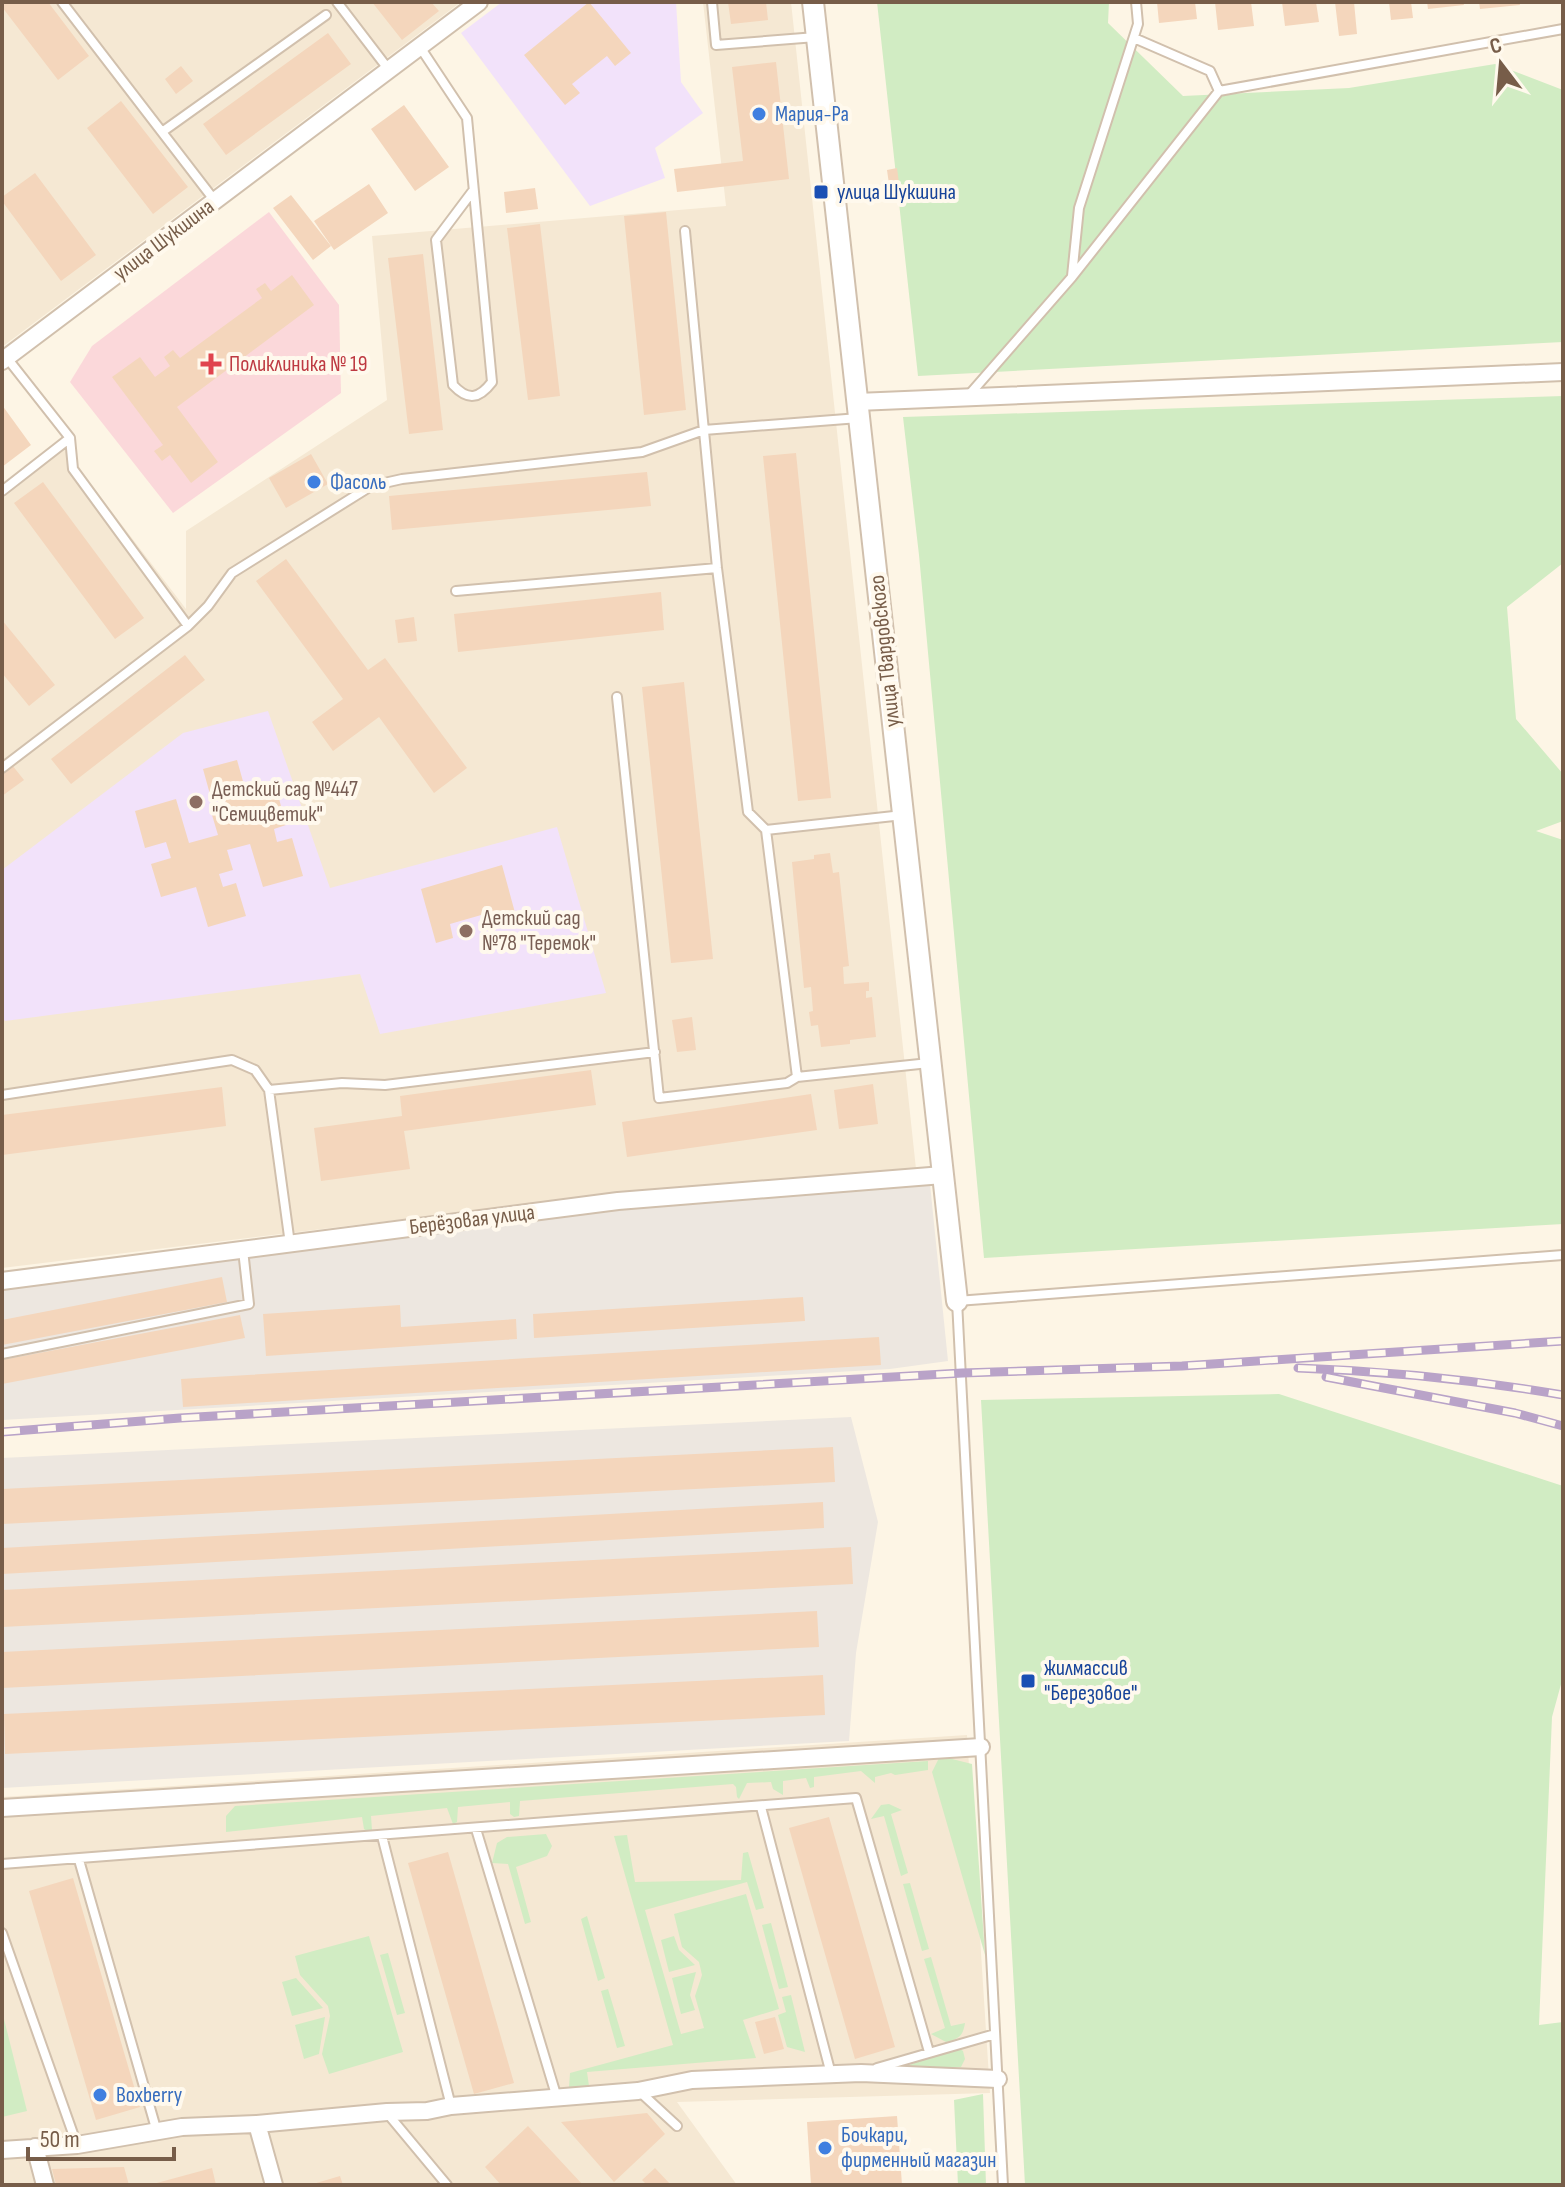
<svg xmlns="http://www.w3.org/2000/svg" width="1565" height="2187" viewBox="0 0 1565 2187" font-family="'Sofia Sans Condensed',sans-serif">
	<rect width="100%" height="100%" fill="#fdf5e5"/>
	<path fill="#f5e8d3" d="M2,2H461L2,347Z
		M703,2H791L916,1169L610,1194L2,1268V499L64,449L186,609V531L387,400L372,236L726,206Z
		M967,1735L990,2093L677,2102L737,2185H2V1797Z"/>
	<path fill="#ede7e0" d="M930,1184L948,1361L890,1369L2,1420V1288L618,1208Z
		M851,1417L878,1522L856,1653L849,1741L2,1788V1458Z"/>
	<path fill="#f2e2fa" d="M502,2H676L681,82L703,113L655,148L665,178L590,206L461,33Z
		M268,711L330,888L557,827L606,993L380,1034L360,974L5,1021L2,1017V870L183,733Z"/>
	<path fill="#fbd8da" d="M269,212L339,305L341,393L173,513L70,382L92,346Z"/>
	<path fill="#d1ecc3" d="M877,2H1109L1108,23L1183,96L1349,88L1495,64L1563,90V342L918,376Z
		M1563,396V563L1507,607L1516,719L1563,774V821L1536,831L1563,840V1224L984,1258L919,555L903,417Z
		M1279,1394L1563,1486V1677L1552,1717L1539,2025L1563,2022V2185H1025L981,1400Z
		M940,1756L972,1764L985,1955L932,1772Z
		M928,1761V1770L895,1775L891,1773L875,1777V1783L861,1771L814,1777V1787L810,1788L806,1778L783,1781V1795L773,1789L771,1782L747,1783L739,1799L737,1797L736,1787L733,1784L520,1801L519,1816L514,1817L510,1814V1802L458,1807L457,1822L453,1824L447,1808L371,1816L372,1830L367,1831L364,1829L362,1817L226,1832V1816L235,1806Z
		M889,1804L902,1810L891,1814L908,1873L901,1876L884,1816L871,1819L881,1805Z
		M546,1834L552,1846L547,1856L516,1867L531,1922L525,1924L508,1864L492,1863L497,1843L507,1837Z
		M627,1835L635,1882L741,1880L743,1853L748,1852L764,1908L756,1910L747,1882L645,1910L681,2034L704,2028L695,1996L702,1975L699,1962L682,1947L674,1914L746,1894L779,2009L743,2020L756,2058L587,2072L589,2086L569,2087L570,2073L673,2045L614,1836Z
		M910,1883L929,1949L922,1951L903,1884Z
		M587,1916L605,1978L598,1981L581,1919Z
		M771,1923L788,1987L779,1989L762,1925Z
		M369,1936L403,2052L329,2074L322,2054L330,2016L328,2006L300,1975L295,1956Z
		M674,1936L679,1950L695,1965L669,1972L661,1940Z
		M388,1953L405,2013L397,2015L380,1955Z
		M931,1957L951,2026L965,2023C963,2036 959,2039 946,2042L931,2034L945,2028L924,1959Z
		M696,1972L690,1995L695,2010L681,2014L672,1978Z
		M296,1978L323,2008L292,2016L282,1982Z
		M608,1989L625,2046L617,2048L601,1991Z
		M791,1995L805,2052L787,2047L778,2015L786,2012L782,1997Z
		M2,2011L27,2111L2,2117Z
		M325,2017L319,2054L304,2059L295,2025Z
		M957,2047L963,2051L965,2059L961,2067L901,2068Z
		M983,2094L986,2185H958L954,2100Z"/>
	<path fill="#f4d6bc" d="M2,2H48L89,56L58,80L2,7Z
		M372,2H431L439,11L402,40Z
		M589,2L631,53L615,66L607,56L572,84L580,93L565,105L524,55Z
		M728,2H766L768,20L731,24Z
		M1157,2H1195L1197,19L1159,23Z
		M1215,2H1251L1254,26L1218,30Z
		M1282,2H1316L1319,22L1285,26Z
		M1335,2H1354L1357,34L1339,36Z
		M1389,2H1411L1413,18L1391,20Z
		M1427,2H1463L1464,5L1428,9Z
		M1479,2H1519L1520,5L1480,9Z
		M328,33L351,64L226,155L203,124Z
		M776,62L789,179L677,192L674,169L743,161L732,67Z
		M181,66L193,81L176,94L165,79Z
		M121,101L188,187L153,214L87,128Z
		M404,105L449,167L415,191L371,129Z
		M897,168L899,183L889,184L887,170Z
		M35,173L96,255L61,281L2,201V197Z
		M369,184L388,213L334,250L314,221Z
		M535,188L538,209L506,213L504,192Z
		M291,195L331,246L313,260L273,208Z
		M666,212L686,410L644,415L624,216Z
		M540,224L560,396L528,400L507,228Z
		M423,254L443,430L409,434L388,258Z
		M292,275L314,305L177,407L218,462L191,483L170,455L162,461L154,451L163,445L112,377L140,357L155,377L170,366L164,357L173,350L180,358L262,298L256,289L265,283L271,291Z
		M2,405L31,445L2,467Z
		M796,453L831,798L798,801L763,456Z
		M311,454L328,484L286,508L269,478Z
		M647,472L651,506L392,530L389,496Z
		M43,482L144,618L115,639L14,503Z
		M286,559L368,670L385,658L467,768L434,793L379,717L333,751L312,722L343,699L256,581Z
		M661,592L664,630L458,652L454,614Z
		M414,617L417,641L398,643L395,620Z
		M2,620L55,685L29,706L2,673Z
		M185,655L205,680L71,784L51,759Z
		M684,682L713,959L671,963L642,687Z
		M237,760L248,799L277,791L286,825L274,829L277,842L292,838L303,876L263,887L250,844L227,850L233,870L219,874L223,887L236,883L246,916L208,927L196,887L161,897L151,864L171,858L166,842L145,848L135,811L176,799L189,843L218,835L212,815L228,811L223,794L211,798L203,769Z
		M12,765L24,780L2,796V772Z
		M830,853L833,873L839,872L849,966L843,967L844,984L869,982V991H866V998L872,997L876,1037L850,1040V1044L821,1047L818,1025L811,1026L809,1012L813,1011L811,987L804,988L792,862L814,859V855Z
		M502,865L517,920L499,925L495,911L450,924L453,938L436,943L421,889Z
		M692,1017L696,1050L677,1052L672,1020Z
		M591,1070L596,1105L404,1131L410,1169L321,1181L314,1128L402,1116L400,1096Z
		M873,1084L878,1124L839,1129L834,1090Z
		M222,1087L226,1126L2,1155V1115Z
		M811,1094L817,1130L627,1157L622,1122Z
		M222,1277L227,1302L2,1345V1320Z
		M803,1297L805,1321L534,1338L533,1314Z
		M400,1305L401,1327L516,1319L517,1339L266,1356L263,1314Z
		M240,1315L245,1338L2,1384V1360Z
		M879,1337L881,1365L183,1407L181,1379Z
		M833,1447L835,1482L2,1524V1489Z
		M823,1502L824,1528L2,1574V1548Z
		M851,1547L853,1584L2,1627V1590Z
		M817,1611L819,1647L2,1688V1652Z
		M823,1675L825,1715L5,1754L4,1714Z
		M829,1817L895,2047L855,2059L789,1828Z
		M448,1852L514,2083L474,2094L408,1863Z
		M73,1878L140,2107L96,2120L29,1891Z
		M775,2017L784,2049L764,2054L755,2022Z
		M647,2113L665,2134L614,2182L561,2122Z
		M897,2116L902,2185H811L807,2122Z
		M528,2126L583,2185H501L485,2167Z
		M124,2167L129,2185H56L52,2169Z
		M212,2168L216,2185H153V2184Z
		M655,2168L671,2185H647L642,2180Z
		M340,2176L343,2185H313V2184Z"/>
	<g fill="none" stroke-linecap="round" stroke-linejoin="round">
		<defs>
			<path id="service" d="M62,2L215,201
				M337,2L389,70
				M712,2L716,45L816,37
				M1134,38L1210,71L1219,91
				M420,47L467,118L492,382C479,399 468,401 453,385L436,240L472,192
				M162,132L326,15
				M685,231L717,568L748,812L766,830
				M1072,276L1079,208L1138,24L1136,2
				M7,358L70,438L73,469L188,626
				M969,395L1072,277L1219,91L1563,29
				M2,491L70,438
				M456,591L717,568
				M617,697L659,1098L787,1083L797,1077L929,1063
				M2,768L188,626L208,606L232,573L371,486L402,479L642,452L704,430L859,418
				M797,1077L766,830L903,815
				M269,1090L342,1083L385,1085L655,1052
				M2,1095L232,1060L255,1070L269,1090L290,1244
				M2,1354L249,1304L243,1250
				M761,1807L831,2074
				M476,1829L557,2098
				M382,1836L451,2106
				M79,1860L157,2132
				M2,1864L856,1798L929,2052
				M2,1933L77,2145
				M877,2068L995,2034
				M639,2091L677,2126
				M387,2113L447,2185
				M1003,2185L957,1301L1563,1255"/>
			<path id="minor" d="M2,361L479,2
				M857,402L1563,372
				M2,1281L618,1201L943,1175
				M2,1808L981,1747
				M257,2124L274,2185
				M35,2147L45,2185
				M2,2150L77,2145L182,2127L257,2124L387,2112L427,2111L451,2106L638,2091L692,2080L861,2073L998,2079"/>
			<path id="tertiary" d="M813,2L957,1301"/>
		</defs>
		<use href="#service" stroke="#d1c0ad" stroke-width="12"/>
		<use href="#minor" stroke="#d1c0ad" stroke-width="20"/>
		<use href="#tertiary" stroke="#d1c0ad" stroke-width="24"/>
		<use href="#service" stroke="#fff" stroke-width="8"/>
		<use href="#minor" stroke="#fff" stroke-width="16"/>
		<use href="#tertiary" stroke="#fff" stroke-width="20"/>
		<defs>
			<path id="rail" d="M1298,1368C1387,1371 1475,1380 1563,1395
				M1326,1377L1515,1413L1563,1426
				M2,1432L180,1418L962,1373L1182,1366L1563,1341"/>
		</defs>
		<use href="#rail" stroke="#b9a3c8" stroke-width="9"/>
		<use href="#rail" stroke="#fff9ed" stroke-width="6" stroke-dasharray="18" stroke-linecap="butt"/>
	</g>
	<g fill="#3f7fe0" stroke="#fff9ed" stroke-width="3">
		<circle cx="759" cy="114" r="8"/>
		<circle cx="314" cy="482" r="8"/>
		<circle cx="100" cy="2095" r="8"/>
		<circle cx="825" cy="2148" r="8"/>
	</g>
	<g fill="#1a4fb4" stroke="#fff9ed" stroke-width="3">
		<rect x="813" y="184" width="16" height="16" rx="4"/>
		<rect x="1020" y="1673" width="16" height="16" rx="4"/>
	</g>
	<path fill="#e0444e" stroke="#fff9ed" stroke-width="3" d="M207 352h8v8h8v8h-8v8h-8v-8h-8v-8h8z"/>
	<g fill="#8d6e63" stroke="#fff9ed" stroke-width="3">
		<circle cx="196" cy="802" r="8"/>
		<circle cx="466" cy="931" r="8"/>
	</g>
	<g text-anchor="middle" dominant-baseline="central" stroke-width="8" stroke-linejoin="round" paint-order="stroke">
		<g font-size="22" fill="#366cbe" stroke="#fff9ed" text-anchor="start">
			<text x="775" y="114">Мария-Ра</text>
			<text x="330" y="482">Фасоль</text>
			<text x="116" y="2095">Boxberry</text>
			<text x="841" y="2135">Бочкари,<tspan x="841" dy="25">фирменный магазин</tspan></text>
		</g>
		<g font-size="22" fill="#164399" stroke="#fff9ed" text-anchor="start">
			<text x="837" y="192">улица Шукшина</text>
			<text x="1044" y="1668">жилмассив<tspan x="1044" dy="25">"Березовое"</tspan></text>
		</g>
		<g font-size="22" fill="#775d49" stroke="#fff9ed">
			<text transform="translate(164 240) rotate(-37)">улица Шукшина</text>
			<text transform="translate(885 651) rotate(-96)">улица Твардовского</text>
			<text transform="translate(472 1220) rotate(-7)">Берёзовая улица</text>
		</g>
		<g font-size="22" fill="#be3a42" stroke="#fff9ed" text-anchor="start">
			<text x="229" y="364">Поликлиника № 19</text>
		</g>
		<g font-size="22" fill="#785e54" stroke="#fff9ed" text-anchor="start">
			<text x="212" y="789">Детский сад №447<tspan x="212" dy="25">"Семицветик"</tspan></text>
			<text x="482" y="918">Детский сад<tspan x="482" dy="25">№78 "Теремок"</tspan></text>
		</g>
	</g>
	<rect width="1565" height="2187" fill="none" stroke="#775d49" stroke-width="8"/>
	<g transform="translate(1501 64) rotate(344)" stroke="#fff9ed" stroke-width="6" paint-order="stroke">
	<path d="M0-6L14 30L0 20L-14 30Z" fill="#775d49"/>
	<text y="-12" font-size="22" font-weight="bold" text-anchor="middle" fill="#775d49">С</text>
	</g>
	<path d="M28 2147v12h146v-12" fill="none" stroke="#775d49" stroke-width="4"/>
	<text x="40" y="2147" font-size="24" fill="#775d49" stroke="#fff9ed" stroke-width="6" paint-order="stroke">50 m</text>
</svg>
